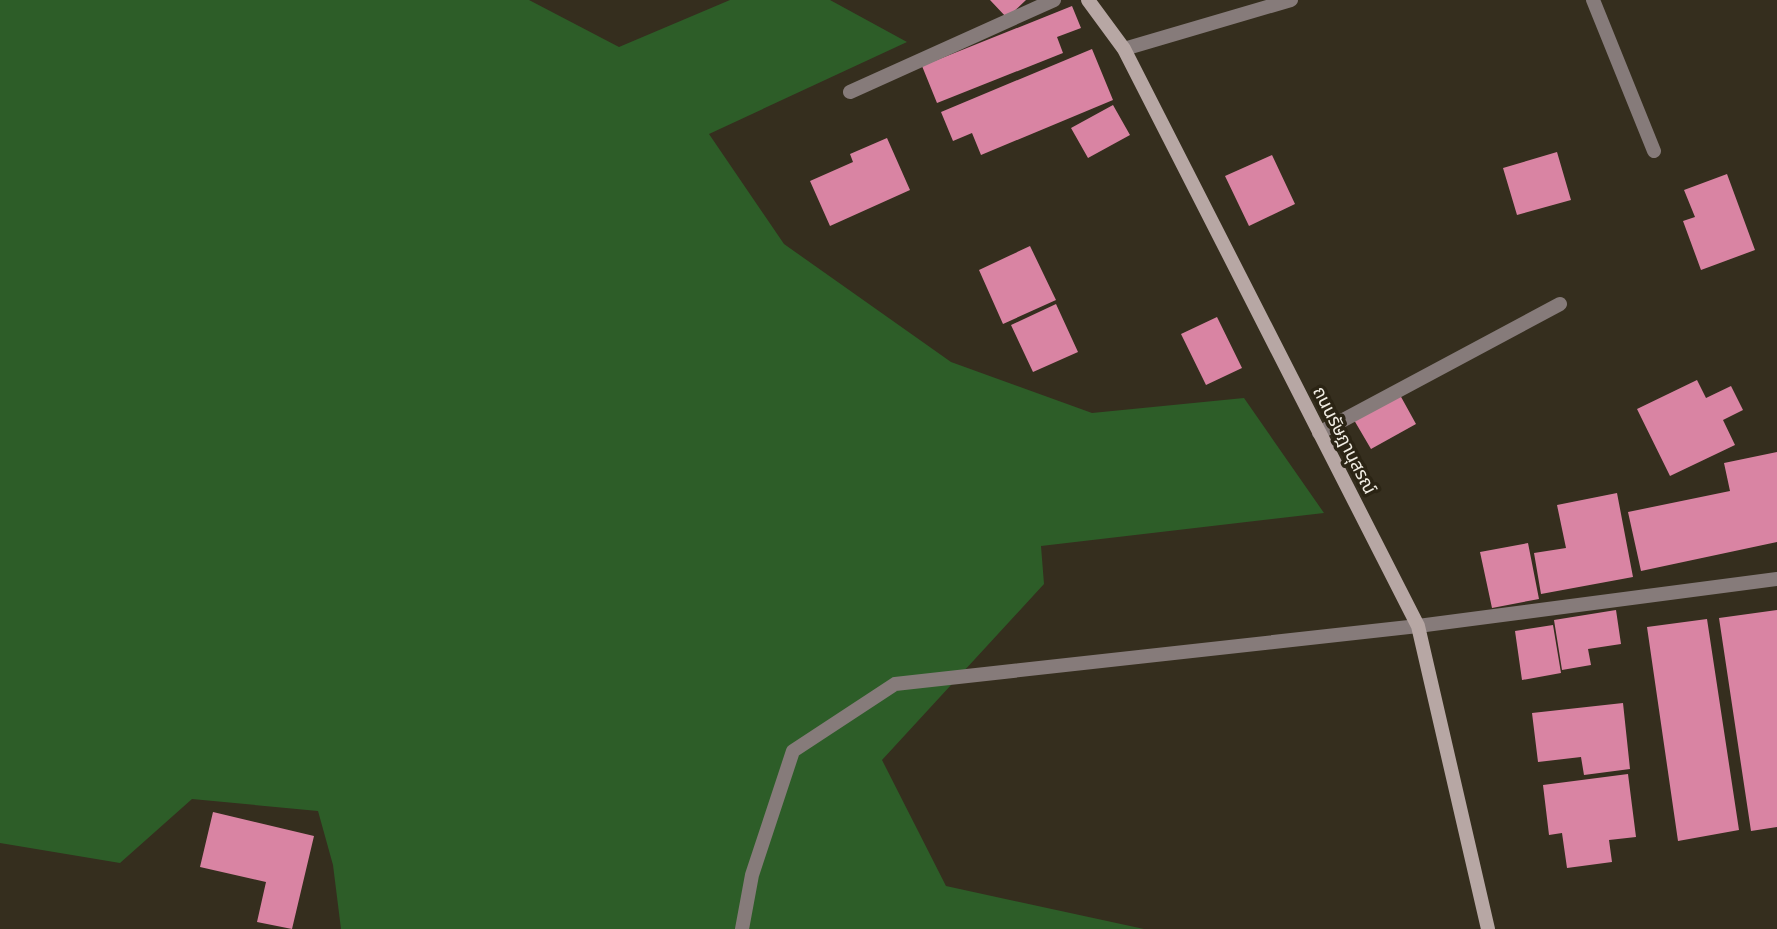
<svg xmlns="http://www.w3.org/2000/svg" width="1777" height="929" viewBox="0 0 1777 929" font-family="'Roboto Serif','Noto Sans Thai',serif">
	<rect width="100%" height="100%" fill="#352e1e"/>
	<path fill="#2d5d28" d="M0,0H529L619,47L730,0H830L907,42L709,134L784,244L951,362L1092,413L1244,398L1324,513L1041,546L1044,584L882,760L946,886L1144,929H341L333,865L318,811L192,799L120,863L0,843Z"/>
	<path fill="#d984a3" d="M990,0H1026L1007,18Z
		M1072,6L1081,28L1057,37L1063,53L937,103L922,66Z
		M1092,49L1113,100L981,155L972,133L953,141L941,112Z
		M1113,105L1130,135L1088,158L1071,128Z
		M887,138L910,190L830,226L810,181L853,162L850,154Z
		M1557,152L1571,200L1517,215L1503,168Z
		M1272,155L1295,204L1249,226L1225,176Z
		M1727,174L1755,250L1701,270L1683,221L1695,217L1684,190Z
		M1030,246L1056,300L1003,324L979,270Z
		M1056,304L1078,352L1033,372L1011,325Z
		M1217,317L1242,368L1206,385L1181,334Z
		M1697,380L1706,398L1731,386L1743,410L1723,420L1735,445L1670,476L1637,409Z
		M1400,395L1416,424L1371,449L1354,420Z
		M1777,452V542L1641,571L1628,512L1730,491L1724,463Z
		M1617,493L1633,577L1541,594L1534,553L1566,548L1557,505Z
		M1528,543L1539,599L1492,608L1480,552Z
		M1616,610L1621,644L1588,649L1591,665L1562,670L1554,620Z
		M1777,610V827L1751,831L1719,618Z
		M1707,619L1739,830L1678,841L1647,627Z
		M1553,625L1561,673L1522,680L1515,631Z
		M1623,703L1630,769L1584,775L1581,757L1538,762L1532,713Z
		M1628,774L1636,837L1609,840L1612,862L1567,868L1562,833L1549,835L1543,785Z
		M213,812L314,836L292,929L257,922L266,882L200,867Z"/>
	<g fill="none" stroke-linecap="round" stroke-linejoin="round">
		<path stroke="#867b7a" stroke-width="14" d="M1319,433L1560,304"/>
		<path stroke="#867b7a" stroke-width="14" d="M1593,0L1654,151
			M1124,49L1291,0
			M850,92L1054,0
			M742,929L752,875L793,751L895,684L1418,626L1777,579"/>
		<path stroke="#b7a7a4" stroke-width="14" d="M1088,0L1124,49L1418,626L1488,929"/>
	</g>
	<g text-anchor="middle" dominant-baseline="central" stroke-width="7" stroke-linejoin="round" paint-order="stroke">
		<g font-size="18" fill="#f1ede3" stroke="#2b2414">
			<text transform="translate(1345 440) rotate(63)">ถนนรัษฎานุสรณ์</text>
		</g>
	</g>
</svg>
